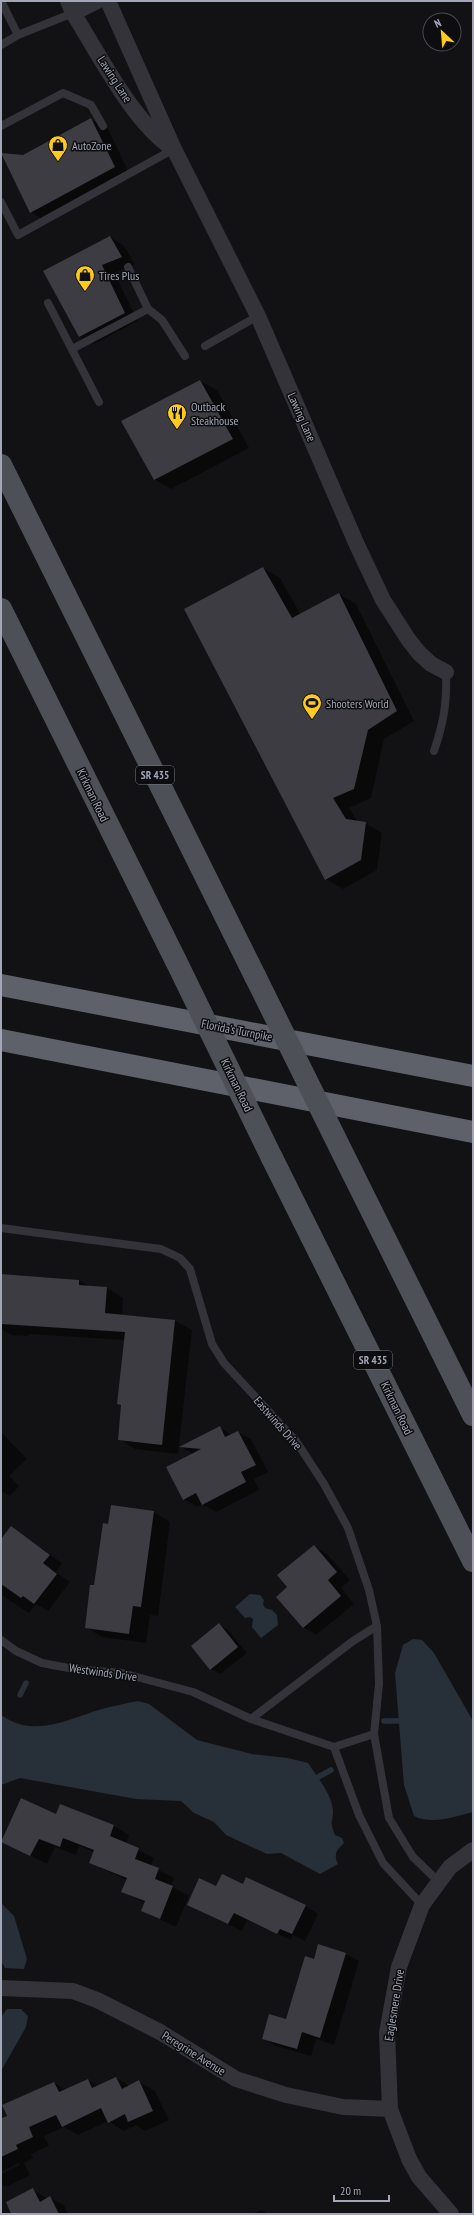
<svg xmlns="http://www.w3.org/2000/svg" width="474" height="2215" viewBox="0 0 474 2215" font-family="'PT Sans Narrow',sans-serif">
	<rect width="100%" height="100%" fill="#121214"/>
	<path fill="#272f38" d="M250,1594L260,1595L264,1600L263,1604L265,1608L272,1610L277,1615L278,1625L261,1638L252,1627L253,1619L250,1617L245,1618L235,1607Z
		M413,1639L422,1640L434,1653L473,1721V1812C453,1817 433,1825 414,1816L404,1785L395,1673L403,1645Z
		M138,1701L149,1704L197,1740L252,1754L288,1758L308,1763C317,1777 332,1794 333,1811C333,1824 329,1820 335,1835L342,1838L344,1843C337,1850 333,1854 338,1864L320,1874L281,1853L267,1854L226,1835L214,1822L194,1813L181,1801L136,1799L20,1778L1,1785V1715C35,1739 68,1719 102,1709C114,1706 126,1703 138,1701Z
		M1,1903L14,1916L27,1959L24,1969L5,1968L1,1961Z
		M7,2009H21L28,2016L26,2027L1,2071V2017Z"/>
	<path fill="#0007" d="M91,120L108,129L131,177L47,221L30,212L1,154L23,156Z
		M110,237L123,245L135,264L114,273L138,321L94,344L80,337L45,271Z
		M200,381L217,390L249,448L171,489L154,479Z
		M263,568L280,578L301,615L339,594L356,604L414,721L384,739L371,798L349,808L358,822L365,823L382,833L377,870L343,889L326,879Z
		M1,1274L79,1280L90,1287L107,1288L123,1298L122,1315L175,1321L192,1330L178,1454L135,1449L119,1439L122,1406L118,1404L125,1340L29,1334L28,1336L12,1335L1,1329Z
		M220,1428L232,1435L238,1432L251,1439L268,1472L254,1479L259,1490L216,1512L202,1504L197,1507L184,1499L193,1454L181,1447Z
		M1,1432L27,1459L9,1476L19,1486L10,1496L3,1492L1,1494Z
		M154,1512L170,1522L158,1616L150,1615L146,1643L102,1637L86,1627L95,1586Z
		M11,1527L62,1563L56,1572L70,1582L48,1611L36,1604L29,1613L1,1595V1535L4,1537Z
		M314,1546L327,1554L350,1580L341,1588L354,1604L316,1635L303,1627L289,1587Z
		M219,1624L228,1630L247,1653L220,1674L211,1669Z
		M60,1805L114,1826L129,1835L126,1844L154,1858L151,1866L174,1878L171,1886L189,1896L176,1927L142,1911L145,1903L122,1891L127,1880L90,1863L94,1852L79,1846L76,1855L55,1847L47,1864L2,1841L56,1815Z
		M243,1885L305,1906L318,1914L305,1941L293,1935L291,1940L247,1920L242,1931L188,1904L216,1887Z
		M319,1946L346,1954L359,1961L334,2045L316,2039L311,2056L276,2046L263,2038L286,2020L314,1960Z
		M116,2078L130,2086L139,2082L155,2091L169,2120L145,2131L136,2125L124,2131L108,2121L78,2135L64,2127L44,2136L49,2146L31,2154L33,2158L24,2163L30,2175L6,2187L1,2184V2174L20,2165L19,2163L1,2172V2120L54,2083L66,2090L88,2080L98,2086Z
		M33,2190L48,2199L50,2198L64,2205L68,2214H12Z
		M261,2210L269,2214H252Z"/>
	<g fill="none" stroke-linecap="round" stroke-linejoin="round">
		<path stroke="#272f38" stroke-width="5.5" d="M20,1695L26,1683
			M384,1721H401
			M318,1777L331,1770"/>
	</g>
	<path fill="#3c3c42" d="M91,118L115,167L30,213L1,153L23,155Z
		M110,236L122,257L102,265L125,313L79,337L43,271Z
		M200,380L233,439L154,480L121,421Z
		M263,567L292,618L339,593L397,711L368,730L354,789L333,798L346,819L366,822L361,860L325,880L184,609Z
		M1,1274L79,1280V1285L107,1287L105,1313L175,1320L162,1445L118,1440L121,1405L117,1404L125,1332L1,1324Z
		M220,1426L225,1437L238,1431L256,1465L241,1472L246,1482L202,1505L196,1493L183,1500L166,1467L201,1449L179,1447Z
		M111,1505L154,1511L141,1607L133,1606L129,1634L85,1628L90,1585H94L103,1523L108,1524Z
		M11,1526L50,1555L43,1563L57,1574L34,1604L23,1596L21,1598L1,1584V1539Z
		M314,1545L337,1572L328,1580L341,1596L303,1628L276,1597L287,1587L277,1575Z
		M219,1623L238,1647L210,1670L191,1646Z
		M21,1798L56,1814L60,1804L114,1825L110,1836L139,1848L135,1859L159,1868L155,1879L173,1886L160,1919L141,1911L145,1901L121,1892L127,1878L89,1863L94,1850L63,1838L60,1847L39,1839L30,1856L1,1842Z
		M222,1874L243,1884L246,1877L306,1905L292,1934L280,1929L277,1934L234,1913L228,1924L187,1905L199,1878L216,1886Z
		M318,1944L346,1953L320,2038L302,2032L297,2049L262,2039L269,2014L286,2019L305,1956L314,1959Z
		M116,2077L122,2089L139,2080L153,2111L128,2122L125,2114L108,2123L101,2108L62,2127L56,2115L29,2127L33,2137L16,2145L18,2149L1,2157V2115L2,2118L7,2116L2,2105L54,2082L59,2092L88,2079L92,2088Z
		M33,2188L40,2202L50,2196L59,2214H11L6,2202Z"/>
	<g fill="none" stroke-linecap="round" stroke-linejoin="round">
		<path stroke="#333339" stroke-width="8" d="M1,1L18,35
			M1,45L18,35L73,13
			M1,126L63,93L91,105L103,126
			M1,202L18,235L174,149
			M128,267L148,309
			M48,303L99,402
			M205,346L258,316
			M72,349L148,309L162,320L185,356
			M434,751C444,722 447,702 446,672
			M1,1228L161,1249L180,1258L190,1269L212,1344L224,1363L296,1441L324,1484L348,1528L369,1590L377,1626L379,1684L374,1734L389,1818L413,1857L438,1881
			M1,1640L16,1651L42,1663L74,1669L122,1673L193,1692L251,1719L334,1747
			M251,1719L353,1641L377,1626
			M334,1747L359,1815L383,1863L422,1905
			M334,1747L374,1734"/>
		<path stroke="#333339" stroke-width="16" d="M68,1L73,13C99,54 132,121 172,148
			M108,1L174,149L258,316L357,545L383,600L408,639L419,653L431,664L446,672
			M73,13L97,1
			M1,1988L73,1991L97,2000L160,2032L236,2079L286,2095L343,2107L390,2109
			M451,2214L419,2177L409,2159L390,2109L387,2033L399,1967L422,1905L450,1867L473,1850"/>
		<path stroke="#4e5058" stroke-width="22" d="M1,465L255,976
			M1,609L176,961
			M272,1158L473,1561
			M352,1172L473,1415"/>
		<path stroke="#5e606a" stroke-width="22" d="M1,985L473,1076
			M1,1040L473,1132"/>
		<path stroke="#4e5058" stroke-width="22" d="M176,961L272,1158
			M255,976L352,1172"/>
	</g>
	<defs>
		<symbol id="shop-pin" viewBox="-11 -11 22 30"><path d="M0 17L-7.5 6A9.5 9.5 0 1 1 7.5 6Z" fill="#ffca1f" stroke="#0d0d0f"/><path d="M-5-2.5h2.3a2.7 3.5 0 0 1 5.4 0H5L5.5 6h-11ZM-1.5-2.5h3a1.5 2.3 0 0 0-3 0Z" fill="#111"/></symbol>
		<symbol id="restaurant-pin" viewBox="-11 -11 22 30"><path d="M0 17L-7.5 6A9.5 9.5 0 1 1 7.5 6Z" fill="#ffca1f" stroke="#0d0d0f"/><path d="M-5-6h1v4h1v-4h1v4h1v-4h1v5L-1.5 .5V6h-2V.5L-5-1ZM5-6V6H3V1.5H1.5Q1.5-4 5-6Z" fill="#111"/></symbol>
		<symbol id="stadium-pin" viewBox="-11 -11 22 30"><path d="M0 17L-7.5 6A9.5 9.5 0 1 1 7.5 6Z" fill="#ffca1f" stroke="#0d0d0f"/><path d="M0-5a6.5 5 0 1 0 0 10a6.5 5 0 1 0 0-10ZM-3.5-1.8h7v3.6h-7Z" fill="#111"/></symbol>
	</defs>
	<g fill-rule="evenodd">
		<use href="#shop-pin" x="47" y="134" width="22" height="30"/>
		<use href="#shop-pin" x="74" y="264" width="22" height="30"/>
		<use href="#restaurant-pin" x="166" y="402" width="22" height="30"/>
		<use href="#stadium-pin" x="301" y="692" width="22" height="30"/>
	</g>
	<g text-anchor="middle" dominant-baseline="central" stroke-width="3" stroke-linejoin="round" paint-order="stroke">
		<g fill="#0d0d0f" stroke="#757884" stroke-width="1">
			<rect x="136" y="766" width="38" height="18" rx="3"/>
			<rect x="354" y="1351" width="38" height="18" rx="3"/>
		</g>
		<g font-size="11" font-weight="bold" fill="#a2a6b6">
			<text x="155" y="775">SR 435</text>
			<text x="373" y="1360">SR 435</text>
		</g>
		<g font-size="12" fill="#a2a6b6" stroke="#0d0d0f">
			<text transform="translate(115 79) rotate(57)">Lawing Lane</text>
			<text transform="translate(302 417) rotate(66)">Lawing Lane</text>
			<text transform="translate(93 795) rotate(64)">Kirkman Road</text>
			<text transform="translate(237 1030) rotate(11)">Florida's Turnpike</text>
			<text transform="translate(237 1085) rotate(64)">Kirkman Road</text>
			<text transform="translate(397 1408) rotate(64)">Kirkman Road</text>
			<text transform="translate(278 1423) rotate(49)">Eastwinds Drive</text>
			<text transform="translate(103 1672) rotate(8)">Westwinds Drive</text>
			<text transform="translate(394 2005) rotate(-81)">Eaglesmere Drive</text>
			<text transform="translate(194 2053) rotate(32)">Peregrine Avenue</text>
		</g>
		<g font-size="12" fill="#a2a6b6" stroke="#0d0d0f" text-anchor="start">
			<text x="72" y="145">AutoZone</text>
			<text x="99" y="275">Tires Plus</text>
			<text x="191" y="406">Outback<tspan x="191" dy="14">Steakhouse</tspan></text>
			<text x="326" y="703">Shooters World</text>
		</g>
	</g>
	<rect width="474" height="2215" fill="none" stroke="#a2a6b6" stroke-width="4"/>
	<g transform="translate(442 32) rotate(334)"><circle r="19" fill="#0d0d0f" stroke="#494a52"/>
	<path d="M0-3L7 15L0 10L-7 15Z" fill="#ffca1f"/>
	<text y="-6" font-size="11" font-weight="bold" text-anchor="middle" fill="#a2a6b6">N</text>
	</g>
	<path d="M334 2195v6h55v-6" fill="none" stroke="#a2a6b6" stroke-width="2"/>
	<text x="340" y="2195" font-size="12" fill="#a2a6b6" stroke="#0d0d0f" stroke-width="3" paint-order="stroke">20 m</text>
</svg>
